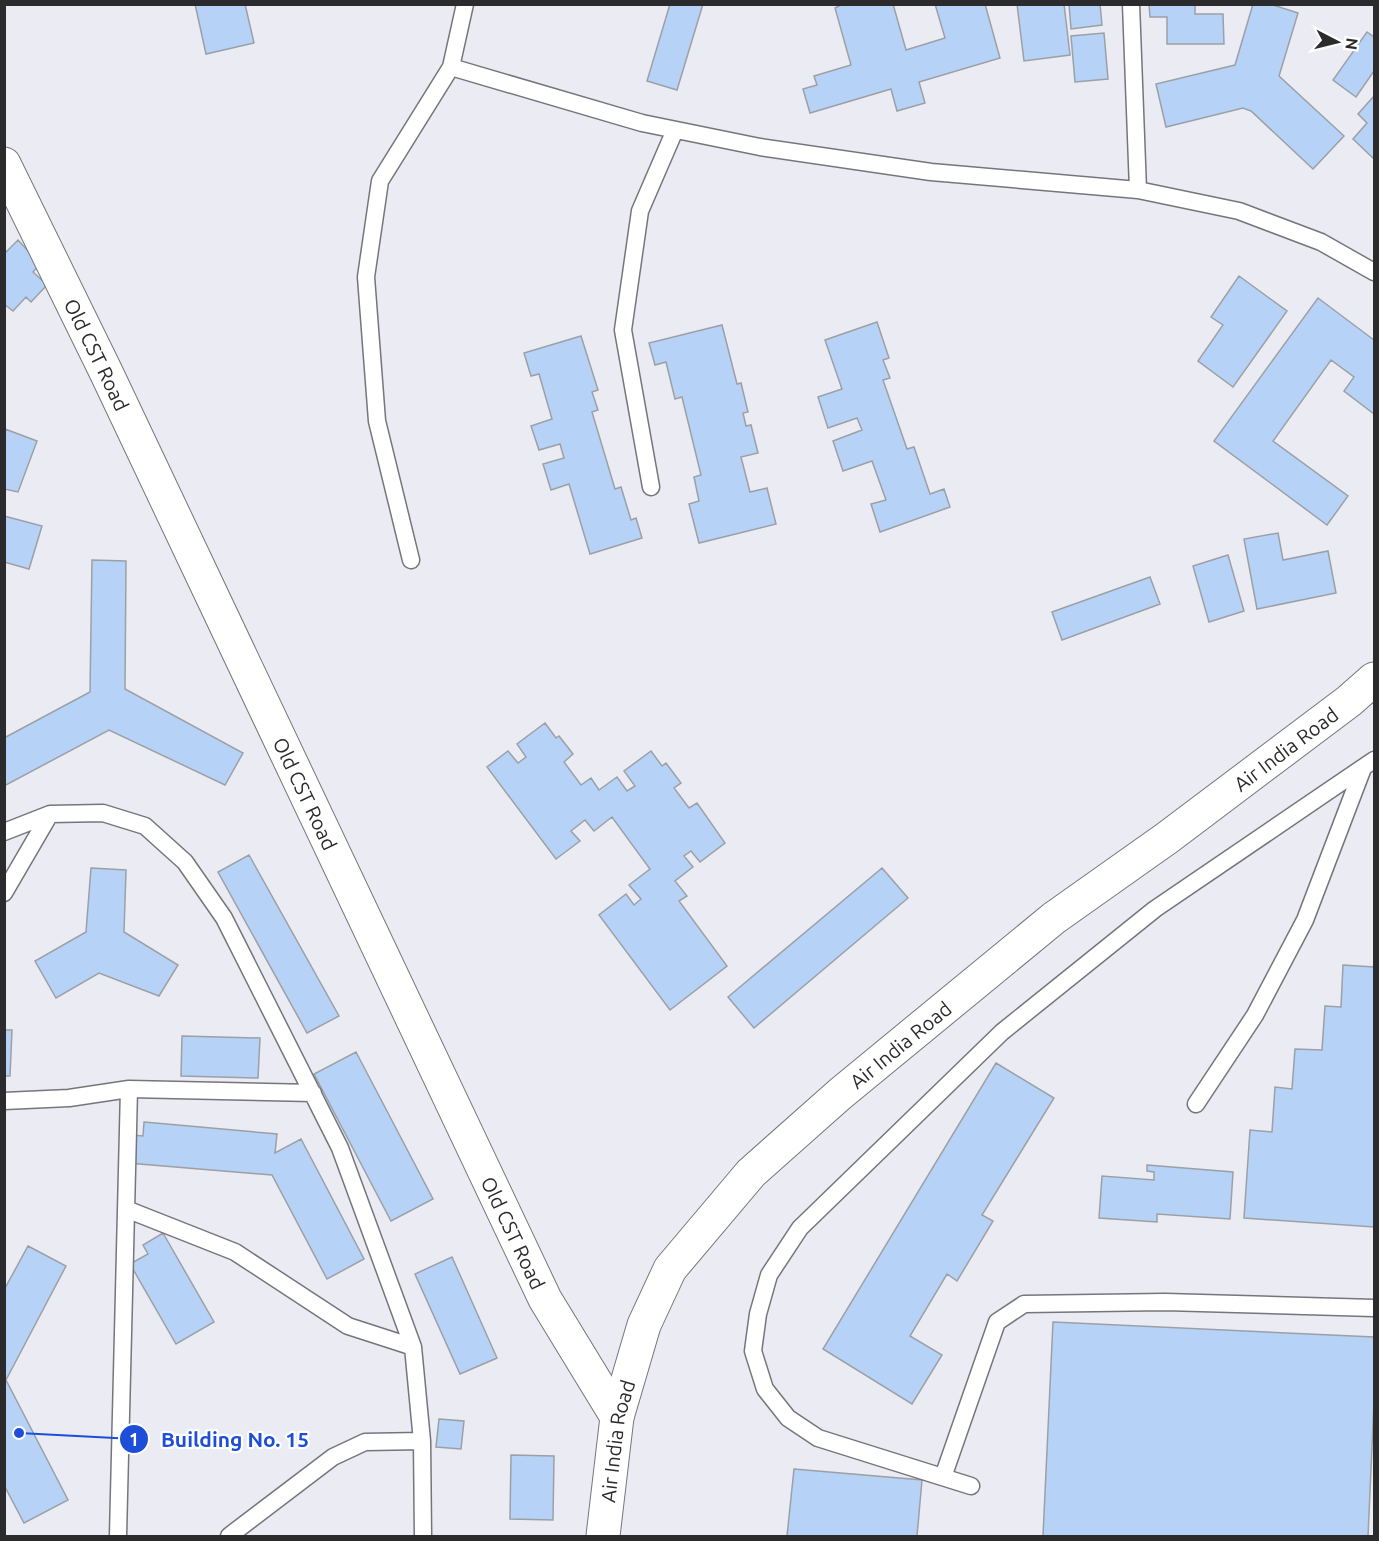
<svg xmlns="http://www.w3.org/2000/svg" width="1379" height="1541" viewBox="0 0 1379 1541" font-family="Ubuntu,sans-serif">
	<rect width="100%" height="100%" fill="#eaebf3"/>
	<path fill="#b6d3f7" stroke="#9ca0a6" stroke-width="1.5" d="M195,4H245L254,43L206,54Z
		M670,4H703L677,90L647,81Z
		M893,4L906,50L945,38L935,4H985L1000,58L919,82L925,103L897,111L891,89L810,113L803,89L817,85L814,76L851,65L835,8L843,4Z
		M1017,4H1064L1070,55L1024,61Z
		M1069,4H1100L1102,25L1071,29Z
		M1149,4H1195V14H1223L1224,44H1167V17H1150Z
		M1253,4H1270L1298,13L1279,76L1344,136L1313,169L1251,111L1243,108L1166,127L1156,84L1235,65Z
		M1367,32L1374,37V71L1356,97L1333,80Z
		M1104,33L1108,79L1075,82L1071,36Z
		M1374,96V159L1353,139L1367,123L1358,114Z
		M18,240L40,264L33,272L47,285L31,302L26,297L13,311L4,304V254Z
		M1239,276L1287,311L1233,387L1198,361L1223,325L1211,317Z
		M1318,298L1374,340V414L1344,391L1354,377L1331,360L1273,441L1348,496L1327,525L1214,441Z
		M877,322L889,358L883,360L890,378L883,380L907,449L914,447L930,494L944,489L950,507L880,532L871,504L886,500L872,461L843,471L833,441L862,430L857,418L828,428L818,397L842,389L825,340Z
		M722,325L737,384L741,383L748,412L743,413L746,426L751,425L758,453L741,457L750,492L767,488L776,524L699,543L689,504L699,501L694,477L701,475L682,397L675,399L666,362L655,365L649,343Z
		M581,336L598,390L592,392L598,410L592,412L615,489L621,487L631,520L636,518L642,538L590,554L569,484L551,490L543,464L564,458L560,444L539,450L531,426L552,419L539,374L531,376L524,353Z
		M5,429L37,441L18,492L4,489Z
		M4,516L42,526L29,569L4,562Z
		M1278,533L1283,560L1328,551L1336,593L1257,609L1244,539Z
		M1228,555L1244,611L1209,622L1193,566Z
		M92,560L126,561L125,689L243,753L225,785L109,730L4,786V738L90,692Z
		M1150,577L1160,604L1062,640L1052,612Z
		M545,723L556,738L559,736L573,754L564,762L581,785L591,778L599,790L617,777L627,791L635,786L624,771L651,751L662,766L666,763L681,783L674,788L689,808L697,803L725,843L700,862L691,851L684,856L693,867L675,881L687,896L679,901L727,966L670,1010L599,915L626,894L634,905L641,899L629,885L650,869L612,817L594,831L585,820L571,831L580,841L556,859L487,767L508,751L518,763L526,757L517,744Z
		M249,855L339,1016L307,1033L218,872Z
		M91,868L126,870L124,932L178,965L159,996L99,973L56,998L35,961L86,932Z
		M882,868L908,898L754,1028L728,997Z
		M1343,965L1374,967V1227L1244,1218L1250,1130L1272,1132L1275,1087L1292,1089L1295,1049L1322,1050L1325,1006L1341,1007Z
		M4,1030H12L10,1076H4Z
		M182,1036L260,1038L258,1078L181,1076Z
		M356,1052L433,1199L391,1221L314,1074Z
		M996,1063L1054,1098L982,1215L993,1221L957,1281L947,1274L910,1336L942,1355L912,1404L823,1349Z
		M144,1122L277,1134L275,1153L301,1139L364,1259L327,1279L272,1175L128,1163L131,1135L143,1136Z
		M1147,1165L1233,1172L1230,1219L1157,1214V1222L1099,1218L1102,1176L1154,1180V1172L1147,1171Z
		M163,1233L214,1322L176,1344L130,1264L148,1254L143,1245Z
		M28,1246L66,1266L6,1380L68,1500L24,1523L4,1485V1290Z
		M452,1257L497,1358L460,1374L415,1274Z
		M1053,1322L1374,1337V1403L1368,1536H1043Z
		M439,1419L464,1421L461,1449L436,1447Z
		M511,1455L554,1456L553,1520L510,1519Z
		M794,1469L922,1480L917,1536H787Z"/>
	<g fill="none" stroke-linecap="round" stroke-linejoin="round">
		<defs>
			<path id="service" d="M465,4L451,67L642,123L760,147L931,172L1138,190L1239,211L1321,242L1374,272
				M1131,4L1138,190
				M651,487L623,330L640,211L675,130
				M411,560L377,421L366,277L380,181L451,67
				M4,832L50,814L103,813L145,826L185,862L224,918L340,1148L413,1347L422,1441L423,1536
				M4,893L50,814
				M4,1101L69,1098L129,1089
				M1196,1104L1255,1015L1305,920L1363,768
				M126,1209L235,1252L348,1326L413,1347
				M943,1477L997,1322L1024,1304L1165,1302L1374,1308
				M971,1486L818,1438L788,1418L765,1389L753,1351L758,1314L769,1275L800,1228L1002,1032L1155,909L1374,760
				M118,1536L129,1089L313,1093
				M229,1536L333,1457L365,1442L422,1441"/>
			<g id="minor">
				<path id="s1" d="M4,164L106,372L545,1299L617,1417"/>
			</g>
			<g id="tertiary">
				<path id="s2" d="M603,1536L617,1417L644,1325L670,1269L751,1173L840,1094L1054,918L1167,838L1349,701L1374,679"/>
			</g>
		</defs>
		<use href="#service" stroke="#75757c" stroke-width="19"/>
		<use href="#minor" stroke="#75757c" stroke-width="35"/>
		<use href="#tertiary" stroke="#75757c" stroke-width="35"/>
		<use href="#service" stroke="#fff" stroke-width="16"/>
		<use href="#minor" stroke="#fff" stroke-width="33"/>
		<use href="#tertiary" stroke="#fff" stroke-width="33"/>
	</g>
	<g text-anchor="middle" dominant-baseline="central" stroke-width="4.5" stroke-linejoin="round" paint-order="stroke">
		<g font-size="20" fill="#2b2b2e" stroke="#fff">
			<text stroke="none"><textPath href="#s1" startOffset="212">Old CST Road</textPath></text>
			<text stroke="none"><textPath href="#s2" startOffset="1086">Air India Road</textPath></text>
			<text stroke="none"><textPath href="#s1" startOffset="698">Old CST Road</textPath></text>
			<text stroke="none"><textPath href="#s2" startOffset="600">Air India Road</textPath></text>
			<text stroke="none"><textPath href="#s1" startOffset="1184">Old CST Road</textPath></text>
			<text stroke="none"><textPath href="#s2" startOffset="96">Air India Road</textPath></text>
		</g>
	</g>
	<path fill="none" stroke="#1d4ed8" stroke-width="2" d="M19 1433L134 1439"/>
	<g fill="#1d4ed8" stroke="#fff" stroke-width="2">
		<circle cx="19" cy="1433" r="6"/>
		<circle cx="134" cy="1439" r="15"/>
	</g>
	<g font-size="18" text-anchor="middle" font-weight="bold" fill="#fff">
		<text x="134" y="1446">1</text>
	</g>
	<g font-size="21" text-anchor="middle" font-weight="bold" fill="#1d4ed8" stroke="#fff" stroke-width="4.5" stroke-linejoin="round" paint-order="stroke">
		<text x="235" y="1447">Building No. 15</text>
	</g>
	<rect width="1379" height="1541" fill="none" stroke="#2b2b2e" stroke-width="12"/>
	<g transform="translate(1337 42) rotate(97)" stroke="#ffffff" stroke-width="4.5" paint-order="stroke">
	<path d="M0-4.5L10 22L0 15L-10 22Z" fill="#2b2b2e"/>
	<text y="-9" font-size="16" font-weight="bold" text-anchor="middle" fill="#2b2b2e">N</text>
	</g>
</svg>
